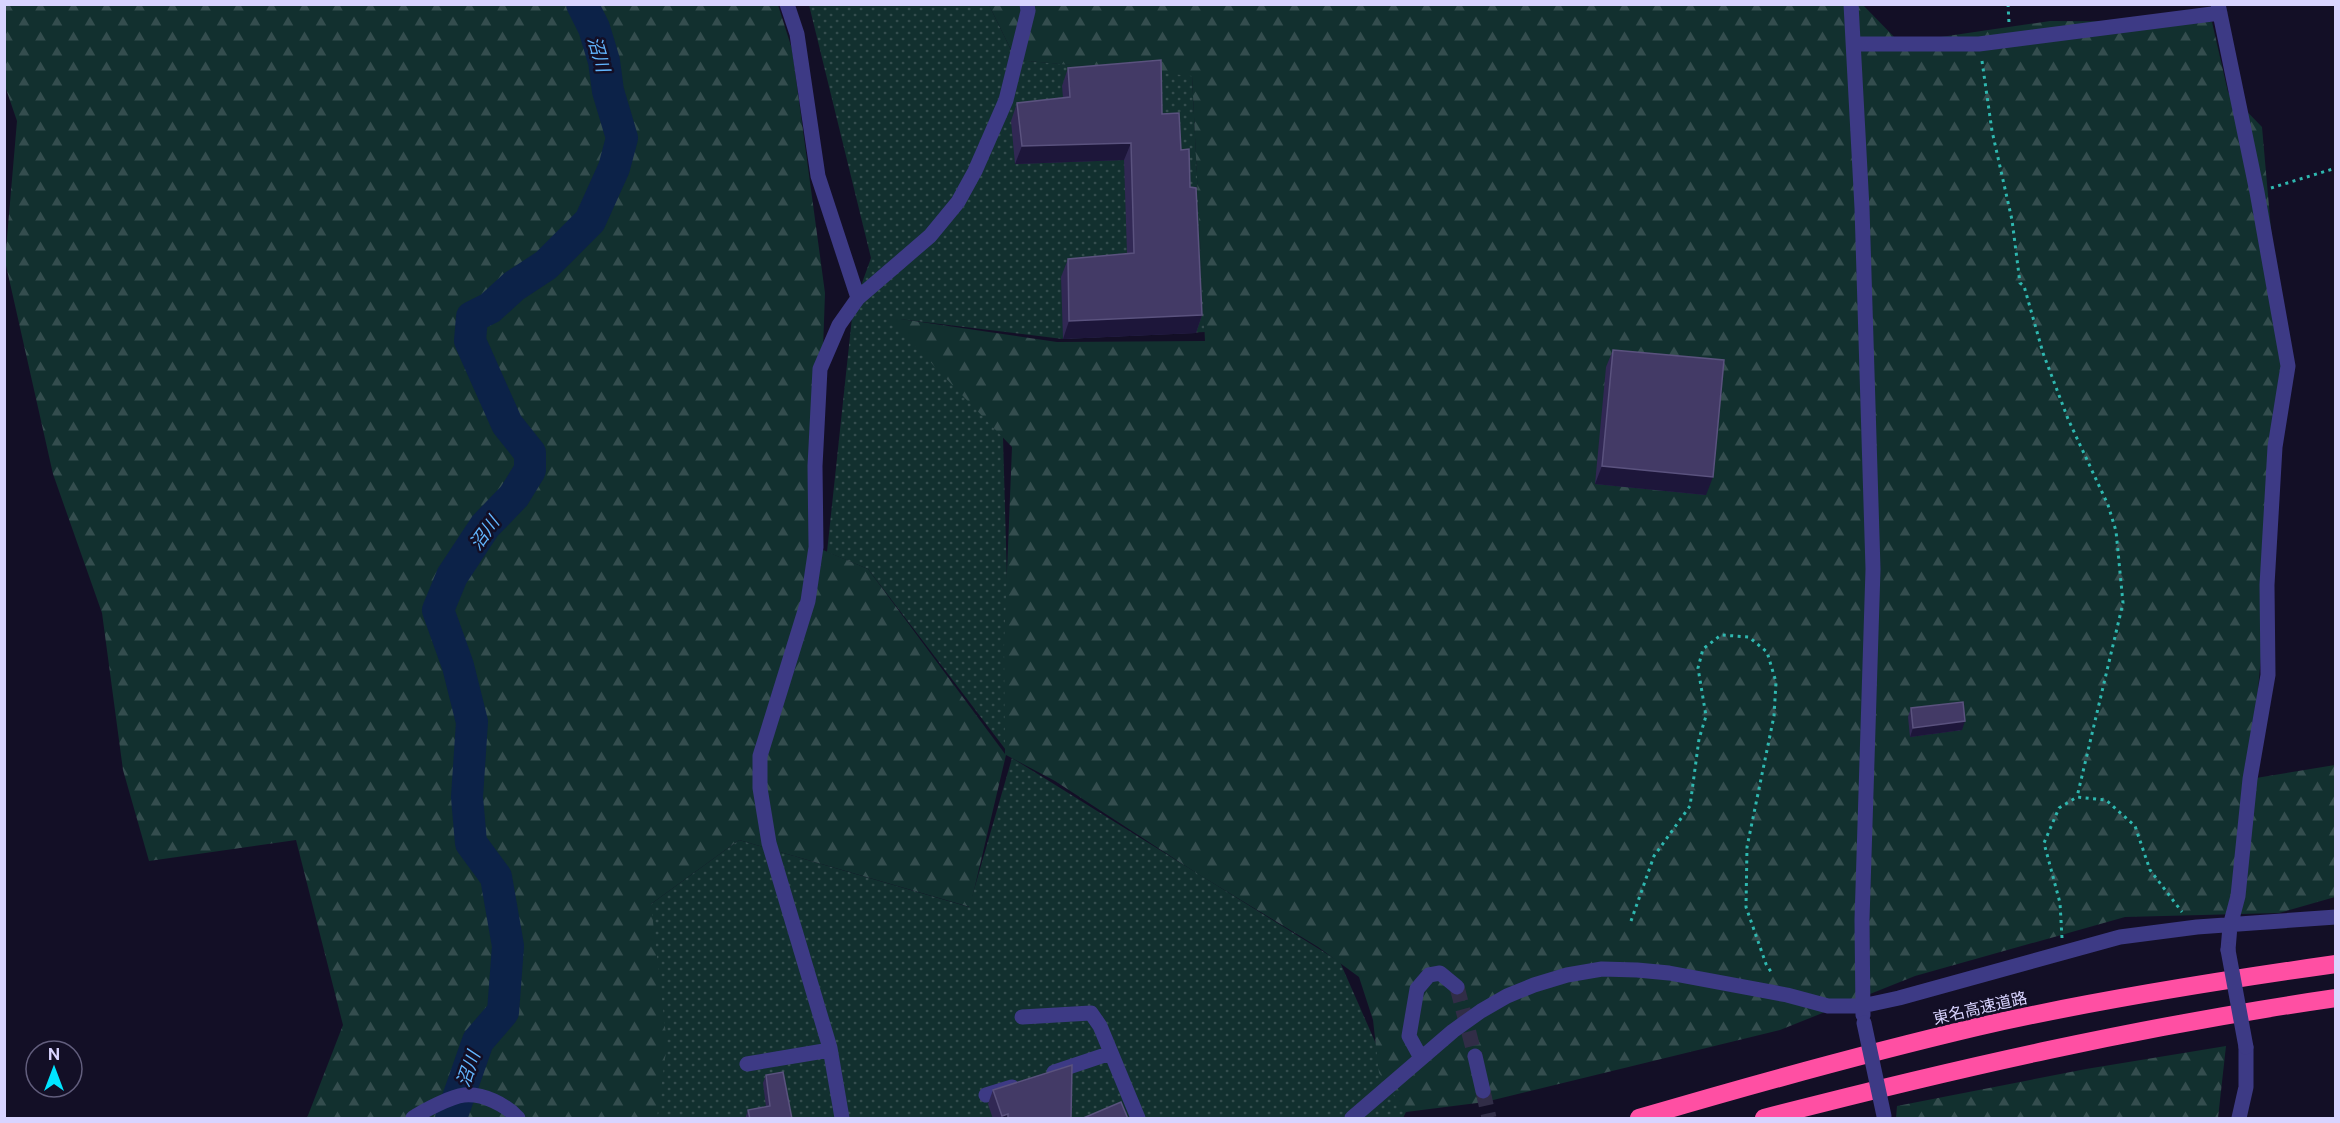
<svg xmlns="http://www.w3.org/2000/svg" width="2340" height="1123" viewBox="0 0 2340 1123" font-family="'Public Sans','Noto Sans JP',sans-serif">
	<defs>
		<pattern id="grass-dots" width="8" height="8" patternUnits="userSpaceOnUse" patternTransform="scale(1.5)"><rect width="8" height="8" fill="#12302f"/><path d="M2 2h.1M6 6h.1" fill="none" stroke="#344d4e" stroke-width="1.8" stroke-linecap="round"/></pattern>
		<pattern id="forest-firs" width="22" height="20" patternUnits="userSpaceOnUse" patternTransform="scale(1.5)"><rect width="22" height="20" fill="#12302f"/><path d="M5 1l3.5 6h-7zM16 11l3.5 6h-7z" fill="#344d4e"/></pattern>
	</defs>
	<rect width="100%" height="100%" fill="#130f26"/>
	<path fill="url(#grass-dots)" d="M809,5H989L1016,60L1192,75L1205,332L1063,339L899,319L1003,437L1012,758L1340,962L1406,1112L1403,1118H644L651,904L739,840L969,907L1012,758L868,569L827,552L853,308L871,258Z"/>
	<path fill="url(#forest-firs)" d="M1862,4L1900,43L2050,21L2212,22L2228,92L2262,127L2285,388L2250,779L2335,765V897L2279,913L2125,917L1915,976L1780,1030L1485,1102L1406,1112L1379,1073L1373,1020L1359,977L1318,947L1198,874L1055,781L1006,755L970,907L739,840L651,904L667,1044L657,1118H307L343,1025L296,840L149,861L123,770L102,613L53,474L5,261L17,121L5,86L4,5H778L792,49L825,293L816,547L868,569L1005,754L1004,646L1012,447L887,317L1057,342L1205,341L1192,76L1016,60L989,5Z
		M2226,1046L2218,1118H1896L1897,1106L2086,1069Z"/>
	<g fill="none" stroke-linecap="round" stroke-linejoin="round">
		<path stroke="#0c2248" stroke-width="32" d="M451,1118L478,1041L503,1012L508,946L496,877L471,843L467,797L472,722L458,666L438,610L452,576L485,526L514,496L530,470V453L507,424L470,341L472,317L490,308L514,286L546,265L590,221L614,168L622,138L608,91L604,61L594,28L582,4"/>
		<path stroke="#312d47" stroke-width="15" stroke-dasharray="15 8" stroke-linecap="butt" d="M1457,987L1475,1056
			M1483,1091L1489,1118"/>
		<path stroke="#2fb8b0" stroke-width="3" stroke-dasharray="3 4.5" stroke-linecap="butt" d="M2008,4L2009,23
			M1982,61L1992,131L2012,220L2020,283L2024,286L2043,353L2068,419L2108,505L2116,531L2123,603L2077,797
			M2271,188L2336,168
			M1631,921L1654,856L1690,806L1699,739L1706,716L1698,668L1703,649L1721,635L1749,637L1767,652L1776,682L1774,716L1747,847L1746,907L1766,964L1773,975
			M2062,938L2060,903L2044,843L2059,808L2077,797L2106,800L2135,826L2150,870L2182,912"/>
		<path stroke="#3d3a85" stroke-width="15" d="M787,4L797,34L818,176L858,298
			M1851,4L1862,208L1873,569L1862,920L1863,1015
			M2218,4L2257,192L2288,366L2275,447L2267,585L2268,675L2250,779L2238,896L2230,926L2228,950
			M1855,44H1979L2220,13
			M1022,1017L1091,1013L1100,1026L1138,1118
			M1475,1056L1483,1091
			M1421,1058L1409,1036L1417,989L1429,975L1440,973L1457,987
			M747,1064L830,1050
			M1054,1072L1111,1053
			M986,1095L1012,1087
			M413,1118C423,1111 452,1096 464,1095C483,1093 506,1105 518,1118
			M842,1118L830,1048L769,843L760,788V756L808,601L816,547L815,466L820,369L839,325L858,298L930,236L958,202L975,171L1006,100L1028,11L1027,4
			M1352,1118L1453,1031L1481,1011L1507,996L1534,985L1567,975L1602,969L1637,970L1669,973L1787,995L1828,1006H1862L1899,998L2120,937L2197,927L2336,917
			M2239,1118L2246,1087V1047"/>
		<path stroke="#ff4fa3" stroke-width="18" d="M1639,1118C1751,1085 1863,1054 1977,1027C2095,1000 2216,981 2336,964
			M1764,1118C1953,1069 2142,1026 2336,998"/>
		<path stroke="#3d3a85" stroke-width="15" d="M2228,950L2246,1047
			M1864,1023L1884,1116"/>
	</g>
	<path fill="#312854" d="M1068,68L1162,114L1181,150L1190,187L1202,315L1196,333L1063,339L1061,277L1068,259L1127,254L1124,160L1015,164L1011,121L1017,103L1063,98L1062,86Z
		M1613,350L1706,495L1595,484L1606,367Z
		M1911,708L1962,730L1910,737L1908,717Z
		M766,1075L792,1119H745L748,1110L766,1107L763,1083Z
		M993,1090L1071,1119H993L988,1104Z"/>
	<path fill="#1d163a" d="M1131,143L1124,160L1015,164L1022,146Z
		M1202,315L1196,333L1063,339L1069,321Z
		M1602,466L1713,477L1706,495L1595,484Z
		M1965,721L1962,730L1910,737L1913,728Z
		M1008,1114L1007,1119H1001L1002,1116Z"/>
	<path fill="#433a66" stroke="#5a527e" stroke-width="1.5" d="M1161,60L1162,114L1179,113L1181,150L1189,149L1190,187L1196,188L1202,315L1069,321L1068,259L1134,253L1131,143L1022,146L1017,103L1070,97L1068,68Z
		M1613,350L1724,360L1713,477L1602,466Z
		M1963,702L1965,721L1913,728L1911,708Z
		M1072,1065L1071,1119H1008V1114L1002,1116L993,1090Z
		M783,1072L792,1119H750L748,1110L770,1106L766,1075Z
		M1121,1102L1128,1119H1081Z"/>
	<g text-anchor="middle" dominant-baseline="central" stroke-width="5" stroke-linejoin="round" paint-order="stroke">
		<g font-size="16" fill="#d9d4ff" stroke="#130f26">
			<text transform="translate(1980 1008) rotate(-13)">東名高速道路</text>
		</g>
		<g font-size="18" font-style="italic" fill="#62b6ff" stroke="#130f26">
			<text transform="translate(599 54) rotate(74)">沼川</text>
			<text transform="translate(484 533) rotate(-54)">沼川</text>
			<text transform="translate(468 1069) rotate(-71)">沼川</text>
		</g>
	</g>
	<rect width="2340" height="1123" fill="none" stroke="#d9d4ff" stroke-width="12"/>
	<g transform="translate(54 1069)"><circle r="28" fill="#130f26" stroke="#625e7d" stroke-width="1.5"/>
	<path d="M0-4.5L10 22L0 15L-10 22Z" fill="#00e5ff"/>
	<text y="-9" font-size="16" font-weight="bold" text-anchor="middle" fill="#d9d4ff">N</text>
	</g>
</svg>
